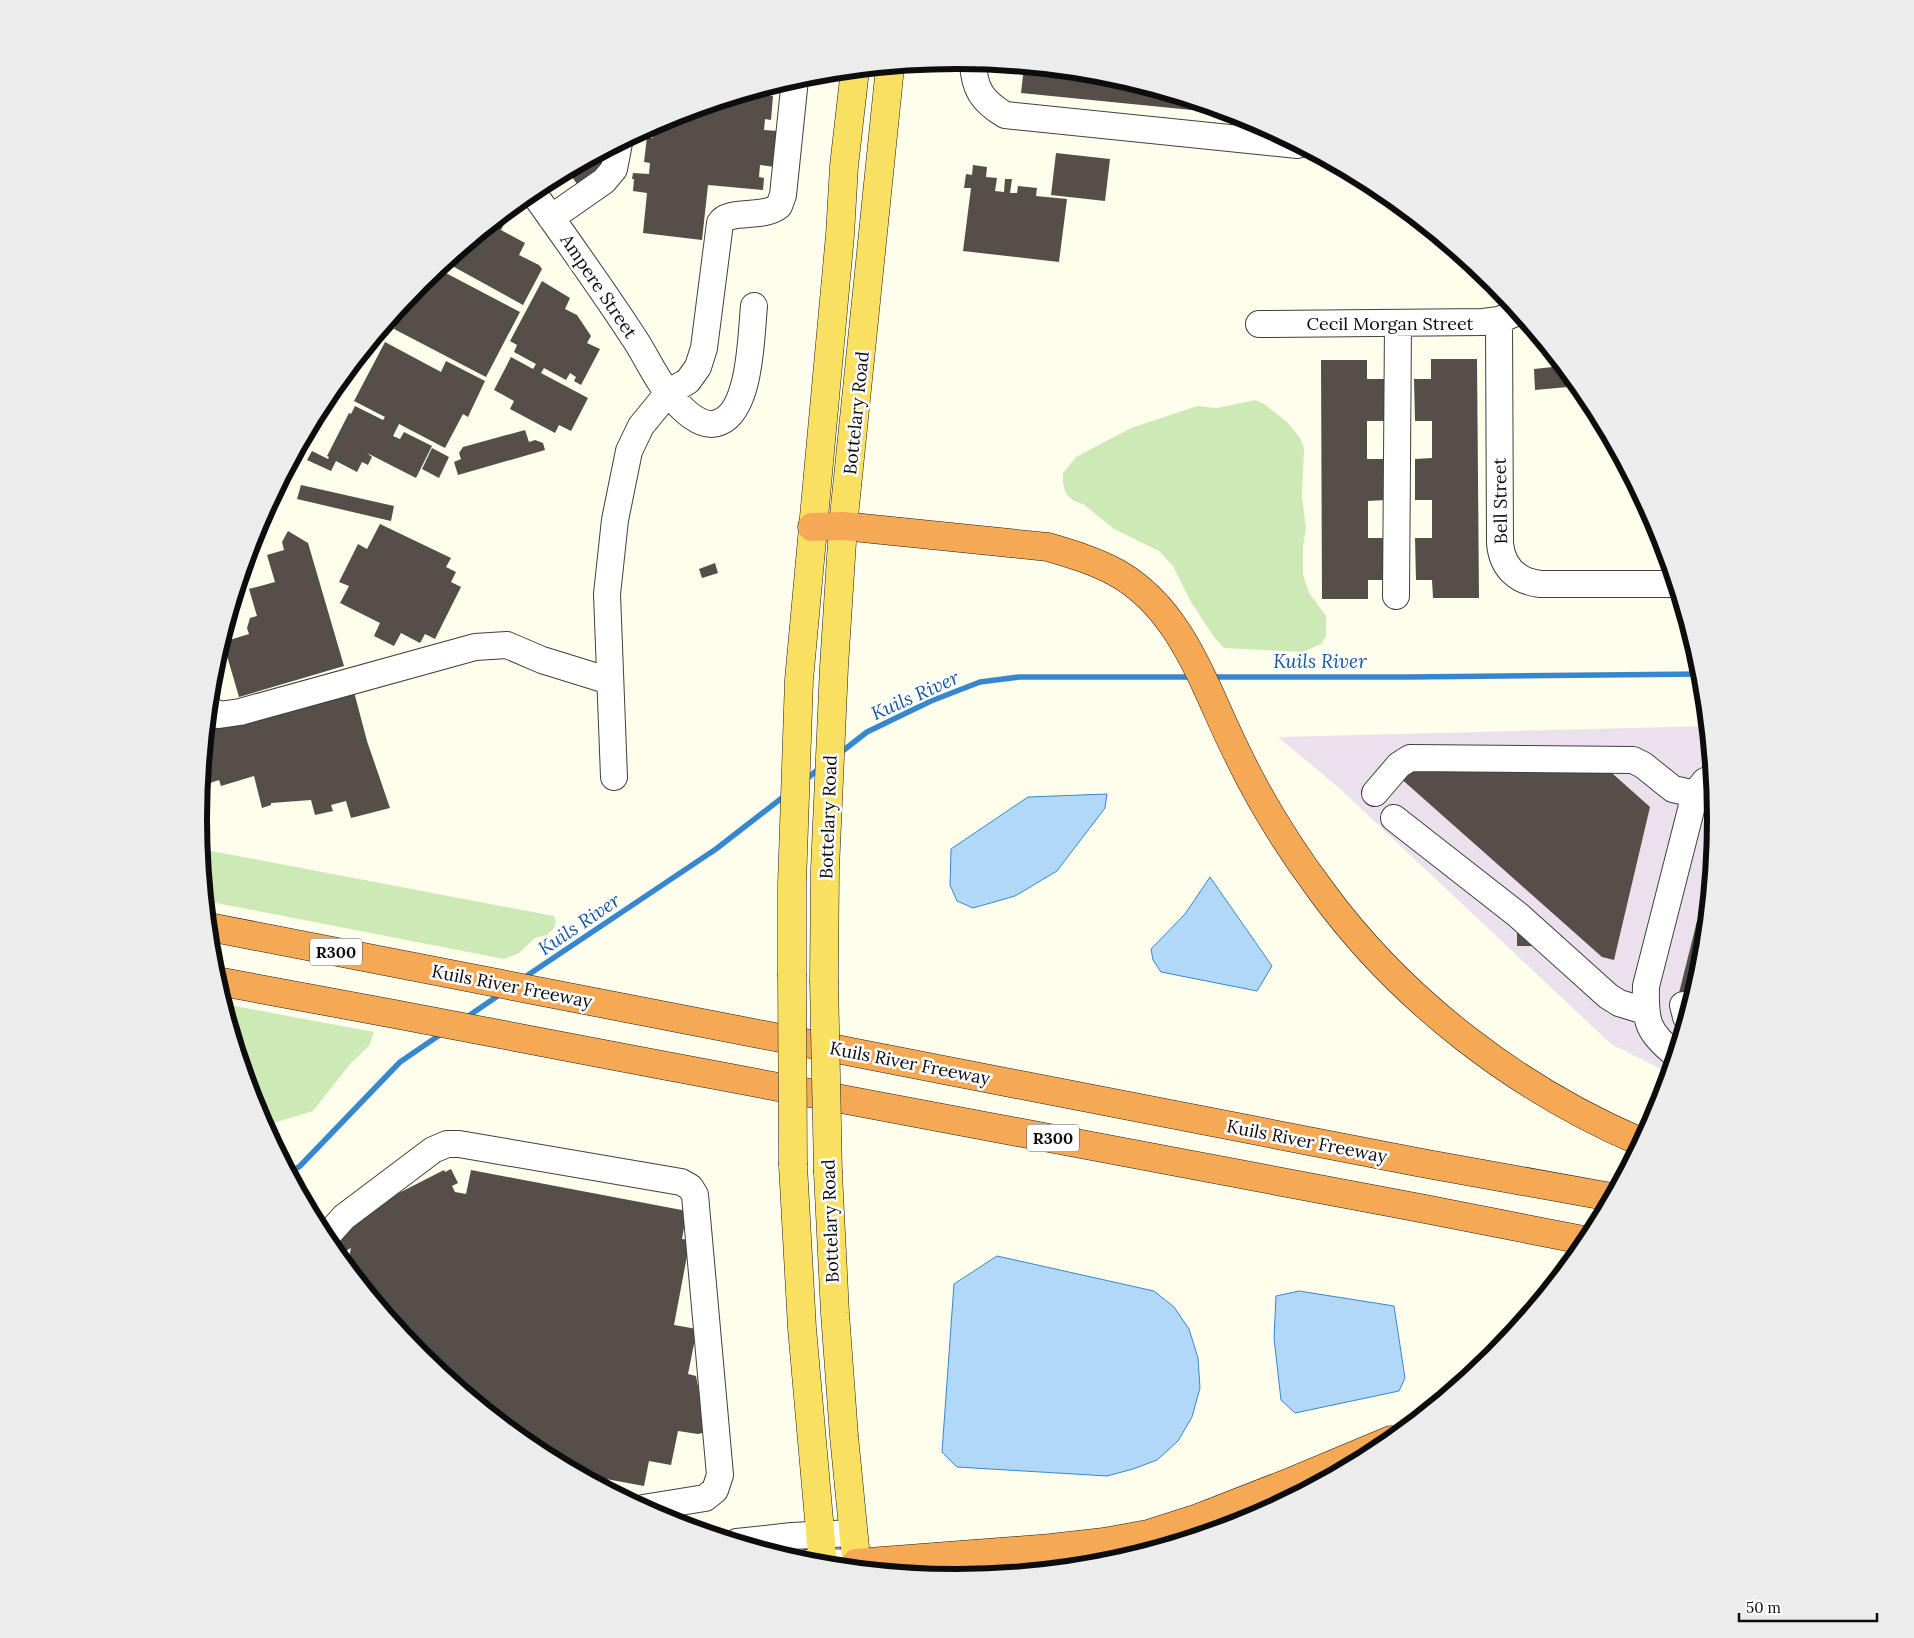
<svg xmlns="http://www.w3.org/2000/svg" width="1914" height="1638" viewBox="0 0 1914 1638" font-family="Lora,serif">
	<rect width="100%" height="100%" fill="#fffdec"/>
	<path fill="#ebe1ec" d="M1707,726L1716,819L1701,967L1669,1073L1611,1044L1338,787L1278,737Z"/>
	<path fill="#cde9b6" d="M1255,400L1264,404L1287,422L1300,438L1304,448L1302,497L1306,528L1303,546V575L1309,593L1326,616V636L1321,644L1303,652L1224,648L1214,637L1191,602L1173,566L1159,551L1114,529L1083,504L1074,501L1066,494L1063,483V473L1076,457L1131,428L1197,406L1217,408Z
		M201,849L554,916L556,922L554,928L547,935L535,938L519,953L504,959L206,901Z
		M224,1004L374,1032L369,1046L350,1064L313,1111L264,1126L256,1109Z"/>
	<path fill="#b1d8f7" stroke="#3787cf" d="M1107,794L1105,808L1057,871L1015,896L973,908L957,901L950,885L951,849L1028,797Z
		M1210,877L1272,966L1257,991L1161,972L1153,960L1151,949L1185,914Z
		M997,1256L1154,1291L1174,1307L1189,1329L1198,1358L1200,1388L1192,1417L1178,1441L1157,1460L1133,1469L1107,1476L957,1467L942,1452L954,1284Z
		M1299,1291L1394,1306L1405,1378L1399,1391L1295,1413L1281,1400L1274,1338L1276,1296Z"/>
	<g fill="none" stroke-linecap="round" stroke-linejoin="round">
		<path stroke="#3787cf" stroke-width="5.5" d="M1211,677H1409L1702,674
			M840,753L867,732L931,701L980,682L1019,677H1192
			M804,781L820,768
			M522,979L716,849L787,794
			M464,1019L502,993
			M290,1173L300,1166L400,1062L444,1032"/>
	</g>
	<path fill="#564f49" d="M1024,67L1105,75L1232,114L1021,93Z
		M768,87L767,95L773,96L771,120L765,119L764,130L778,131L775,167L760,165L759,177L764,178L763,190L708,185L702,240L643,233L647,193L633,191L634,179H632L633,173L649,174L650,163L644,162L647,137L653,138L654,126H651L667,118Z
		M600,153L604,154L603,165L577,184L568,171Z
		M1056,153L1110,159L1105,201L1051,195Z
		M973,165L987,167L986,177L997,178L995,191L1004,192L1005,179H1012L1010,193H1017L1018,186L1037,188L1036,196L1067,199L1059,262L963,251L971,188H964L966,174L972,175Z
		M503,214L508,216L501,230L525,243L519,255L539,265L542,269L523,305L445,262Z
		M442,271L520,312L486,377L394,329L415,289L427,277L436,281Z
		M542,281L570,298L565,309L577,315L591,336L587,343L600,349L581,385L574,381L576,377L570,373L566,380L544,368L541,373L588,398L571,431L559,425L555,433L510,409L514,401L494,390L511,357L533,369L536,364L514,352L517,345L510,341Z
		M385,342L441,372L446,361L485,381L468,417L463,414L445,448L399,424L393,436L400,439L404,432L432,446L416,478L367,453L372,457L368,465L362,462L357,472L336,461L331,471L307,460L312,451L328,459L329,457L327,456L349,413L351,414L355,406L383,420L385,417L354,401Z
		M1431,359H1477L1479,598H1433L1432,580H1416L1415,538H1432V500H1415V459L1432,458V421H1415L1414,379H1431Z
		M1321,360H1367V379H1384V421H1367V459H1384L1385,500L1368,501V538H1384V580H1368V599H1322Z
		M1562,366L1579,386L1535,390L1534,369Z
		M525,430L529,442L535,440L543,443L545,450L458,475L454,462L461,459L459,453L463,447Z
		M432,448L449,457L439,478L422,469Z
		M301,485L394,506L391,521L297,499Z
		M380,524L451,558L446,567L456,572L451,582L461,587L435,639L425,634L420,643L401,633L394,646L374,636L380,623L340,603L349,586L339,582L358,544L367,549Z
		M288,531L308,543L344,666L239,697L223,642L249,634L247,628L250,618L257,616L249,589L275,582L267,555L284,550L282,542Z
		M715,563L718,573L702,578L699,569Z
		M353,688L367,741L390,808L351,818L346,801L331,805L333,811L315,815L311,800L271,803V805L262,808L254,776L221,786L219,780L201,786L207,729Z
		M1604,766L1650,807L1614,960L1602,957L1398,776L1406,768Z
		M1697,921L1706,923L1701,967L1693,996L1679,993Z
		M1517,933H1533L1534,946H1517Z
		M451,1169L458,1183L452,1186L455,1192L466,1194L471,1170L687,1211L682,1239L690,1240L674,1325L697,1329L688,1374L696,1376L707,1432L698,1434L678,1431L671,1465L649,1461L644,1486L579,1474L535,1450L420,1355L347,1267L351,1248L342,1253L334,1226L444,1170L445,1172Z"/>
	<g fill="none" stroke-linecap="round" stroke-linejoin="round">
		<defs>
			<path id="minor" d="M973,62C974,89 982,101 1005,115L1298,145
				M532,191C567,240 603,290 636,341C647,358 655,377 668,393C679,406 701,431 720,422C751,409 751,335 754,306
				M551,218L604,181L614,169L619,143
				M1499,320L1500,543C1502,567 1516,581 1540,584H1675
				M1259,324L1483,322L1499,320L1518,312
				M1396,596L1398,323
				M209,709L219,715L240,712L475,647L507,645L542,660L610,681
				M614,777L607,594L615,520L629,451L641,426L668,393L688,381L698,367L704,348L720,223C728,209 764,219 779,206L783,195L795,79
				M1375,793L1399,765L1410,758L1633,760L1643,765L1673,789L1695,794
				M1394,818L1518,915L1608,996L1619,1003L1645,1011
				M1683,1005L1686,1017
				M1675,1054C1647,1032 1645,1021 1646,986L1695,794L1705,781L1712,778
				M325,1240L326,1237L344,1217L433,1150L447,1144H459L681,1182L690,1187L695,1195L720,1475L715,1490L705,1498L643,1508
				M737,1542L792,1536L853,1533
				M808,1563L822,1562L856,1563"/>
			<path id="major" d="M792,974V884L799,680L840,235L844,166L855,70
				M824,980L825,869L834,667L843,526L890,67
				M793,1165L802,1328L823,1565
				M828,1173L835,1313L844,1436L857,1568"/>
			<path id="highway" d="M812,527L843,526L1048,547C1072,554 1095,561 1117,573C1184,611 1205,690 1238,755C1261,803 1290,849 1322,892C1402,1001 1517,1089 1641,1142
				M209,927L1422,1163L1611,1197
				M217,981C362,1007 506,1036 651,1063C963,1121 1276,1179 1588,1241
				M856,1563L1051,1548L1104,1542L1148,1534L1198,1518L1293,1481L1391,1440"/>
		</defs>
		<use href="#minor" stroke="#404040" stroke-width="28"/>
		<use href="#major" stroke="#1e1e1e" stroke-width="29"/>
		<use href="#highway" stroke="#1e1e1e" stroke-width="29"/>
		<use href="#minor" stroke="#fff" stroke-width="26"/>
		<use href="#major" stroke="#fae061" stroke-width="28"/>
		<use href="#highway" stroke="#f6a954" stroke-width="28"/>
		<defs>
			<path id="major-bridge" d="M792,974L793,1165
				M824,980L828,1173"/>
		</defs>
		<use href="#major-bridge" stroke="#1e1e1e" stroke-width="29" stroke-linecap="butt"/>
		<use href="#major-bridge" stroke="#fae061" stroke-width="28"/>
	</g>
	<g text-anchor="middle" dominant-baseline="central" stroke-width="5" stroke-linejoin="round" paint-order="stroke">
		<g fill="#fff" stroke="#565656" stroke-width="1">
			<rect x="310" y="938.5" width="52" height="27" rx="4"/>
			<rect x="1027" y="1124.5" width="52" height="27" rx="4"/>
		</g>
		<g font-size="16" font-weight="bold" fill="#0d0d0d">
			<text x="336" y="952">R300</text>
			<text x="1053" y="1138">R300</text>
		</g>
		<g font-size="18" fill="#0d0d0d" stroke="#fff">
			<text transform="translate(599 286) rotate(56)">Ampere Street</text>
			<text x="1390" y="323">Cecil Morgan Street</text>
			<text transform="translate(856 413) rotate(-84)">Bottelary Road</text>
			<text transform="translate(1500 501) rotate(-91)">Bell Street</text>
			<text transform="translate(828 817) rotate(-88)">Bottelary Road</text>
			<text transform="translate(512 986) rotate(11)">Kuils River Freeway</text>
			<text transform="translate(910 1063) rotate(11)">Kuils River Freeway</text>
			<text transform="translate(1307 1141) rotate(11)">Kuils River Freeway</text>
			<text transform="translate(830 1221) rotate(-92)">Bottelary Road</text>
		</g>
		<g font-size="19" font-style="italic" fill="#1559a0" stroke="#fff">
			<text x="1320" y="661">Kuils River</text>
			<text transform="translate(915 695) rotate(-24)">Kuils River</text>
			<text transform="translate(579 924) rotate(-34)">Kuils River</text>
		</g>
	</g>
	<path d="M0 0H1914V1638H0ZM207 819a750 750 0 1 1 1500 0a750 750 0 1 1-1500 0Z" fill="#ececec" fill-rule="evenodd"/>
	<path fill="none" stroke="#0d0d0d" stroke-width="6" d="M207 819a750 750 0 1 1 1500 0a750 750 0 1 1-1500 0Z"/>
	<path d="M1739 1613v8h138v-8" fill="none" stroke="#0d0d0d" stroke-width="2.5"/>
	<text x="1746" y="1613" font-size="15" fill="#0d0d0d" stroke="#ffffff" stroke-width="4" paint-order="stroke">50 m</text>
</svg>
